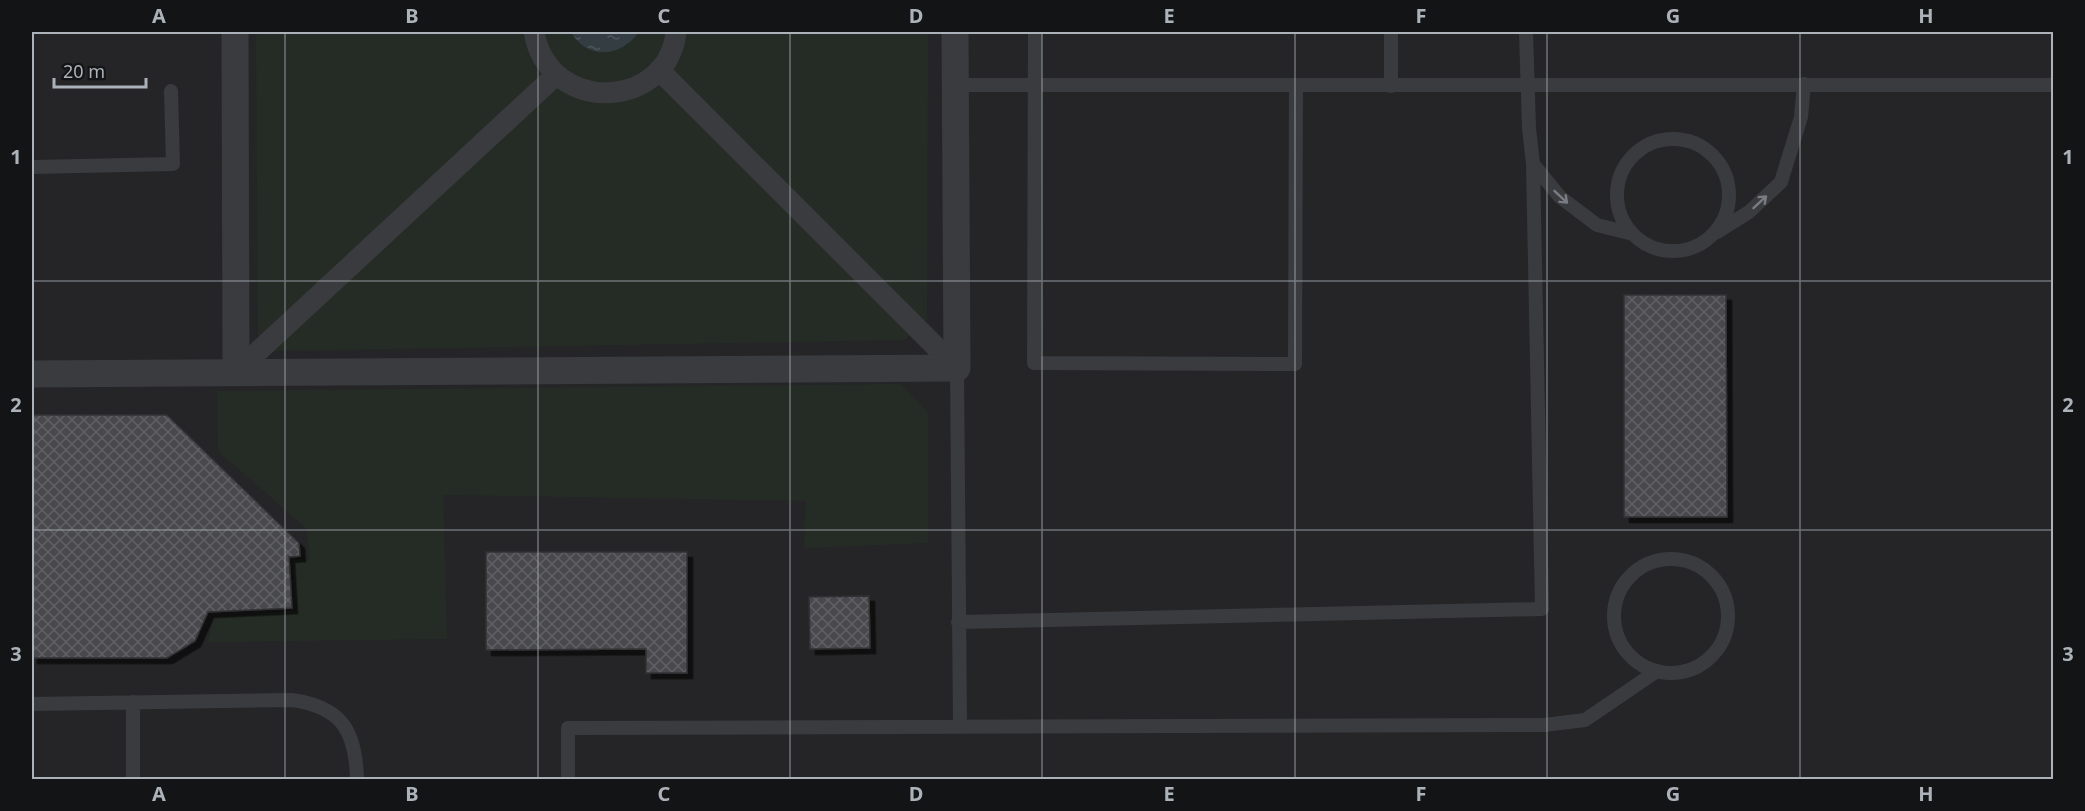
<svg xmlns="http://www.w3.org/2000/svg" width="2085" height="811" viewBox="0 0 2085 811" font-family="'Noto Sans',sans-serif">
	<defs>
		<pattern id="water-ripples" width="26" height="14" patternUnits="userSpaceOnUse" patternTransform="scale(1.5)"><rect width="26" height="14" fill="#333d42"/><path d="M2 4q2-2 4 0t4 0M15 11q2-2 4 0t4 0" fill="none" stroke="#4e575b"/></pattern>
		<pattern id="building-cross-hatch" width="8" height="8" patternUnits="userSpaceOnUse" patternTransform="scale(1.5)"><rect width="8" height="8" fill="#48494d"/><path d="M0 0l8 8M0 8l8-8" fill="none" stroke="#606165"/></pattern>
		<filter id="shadow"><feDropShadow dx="5.5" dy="5.5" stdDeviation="0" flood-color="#0009"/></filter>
	</defs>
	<rect width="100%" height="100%" fill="#18191a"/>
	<path fill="#252527" d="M32,32H2053V779H32Z"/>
	<path fill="#252c25" d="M256,32H928L927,320L905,340L274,351L258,335Z
		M901,384L928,412V543L804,548L806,501L443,495L447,639L208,642L214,617L296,611L293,561L310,559L307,529L218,451L217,391Z"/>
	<path fill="url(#water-ripples)" d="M571,32H639C621,57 588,61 571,32Z"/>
	<path fill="url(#building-cross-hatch)" stroke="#333336" stroke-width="1.5" filter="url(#shadow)" d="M1624,295H1726L1727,517H1624Z
		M32,415H167L299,543L300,556L289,557L292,608L208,612L195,641L167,658H32Z
		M486,552H687V673H646V649L486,650Z
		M869,596L870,648L810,649L809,597Z"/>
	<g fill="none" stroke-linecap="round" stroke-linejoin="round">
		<path stroke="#3a3b3f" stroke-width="14" d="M1035,32L1034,363L1295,364L1296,86
			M1526,32L1529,128L1533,164L1560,197L1597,225L1633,234
			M955,85H2054
			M1391,86V32
			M1617 195a56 56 0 1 1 112 0a56 56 0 1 1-112 0Z
			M32,167L173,164L171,91
			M1717,232L1749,212L1781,182L1801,117L1804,84
			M957,368L960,727
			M1614 616a57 57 0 1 1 114 0a57 57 0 1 1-114 0Z
			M958,622L1542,609L1533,164
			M32,704L292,700C342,707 356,731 357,780
			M133,780V702
			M568,780V728L1544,725L1585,720L1657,671"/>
		<path stroke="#3a3b3f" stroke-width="21" d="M534,32C549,116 668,110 676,32
			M659,70L957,368
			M236,372L556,75"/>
		<path stroke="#3a3b3f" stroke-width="27" d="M235,32L236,372
			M32,374L957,368L955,32"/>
	</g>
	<defs><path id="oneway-shaft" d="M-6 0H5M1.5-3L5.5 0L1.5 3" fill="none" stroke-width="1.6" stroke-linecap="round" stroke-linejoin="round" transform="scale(1.5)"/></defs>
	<g stroke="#797c82">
		<use href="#oneway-shaft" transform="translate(1561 197) rotate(43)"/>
		<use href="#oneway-shaft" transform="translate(1760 202) rotate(-43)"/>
	</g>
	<path fill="none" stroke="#acb2b9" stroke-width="1.5" stroke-opacity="0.55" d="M285,32V780M538,32V780M790,32V780M1042,32V780M1295,32V780M1547,32V780M1800,32V780M32,281H2054M32,530H2054"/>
	<rect width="2085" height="811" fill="none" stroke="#131415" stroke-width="66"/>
	<path d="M54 78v9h92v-9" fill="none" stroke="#acb2b9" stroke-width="3"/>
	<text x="63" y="78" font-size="18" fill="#acb2b9" stroke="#131415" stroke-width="4.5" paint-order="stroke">20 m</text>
	<rect x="33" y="33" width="2019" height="745" fill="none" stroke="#acb2b9" stroke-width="2"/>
	<g font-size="20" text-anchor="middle" font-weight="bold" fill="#acb2b9">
		<text x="159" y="23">A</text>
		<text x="412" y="23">B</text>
		<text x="664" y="23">C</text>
		<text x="916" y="23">D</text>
		<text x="1169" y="23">E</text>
		<text x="1421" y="23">F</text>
		<text x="1673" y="23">G</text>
		<text x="1926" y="23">H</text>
		<text x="16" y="164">1</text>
		<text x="2068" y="164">1</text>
		<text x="16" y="412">2</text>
		<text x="2068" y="412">2</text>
		<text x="16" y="661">3</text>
		<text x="2068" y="661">3</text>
		<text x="159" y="801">A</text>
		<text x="412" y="801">B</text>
		<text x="664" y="801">C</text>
		<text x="916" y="801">D</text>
		<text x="1169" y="801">E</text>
		<text x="1421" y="801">F</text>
		<text x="1673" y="801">G</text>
		<text x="1926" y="801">H</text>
	</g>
</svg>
